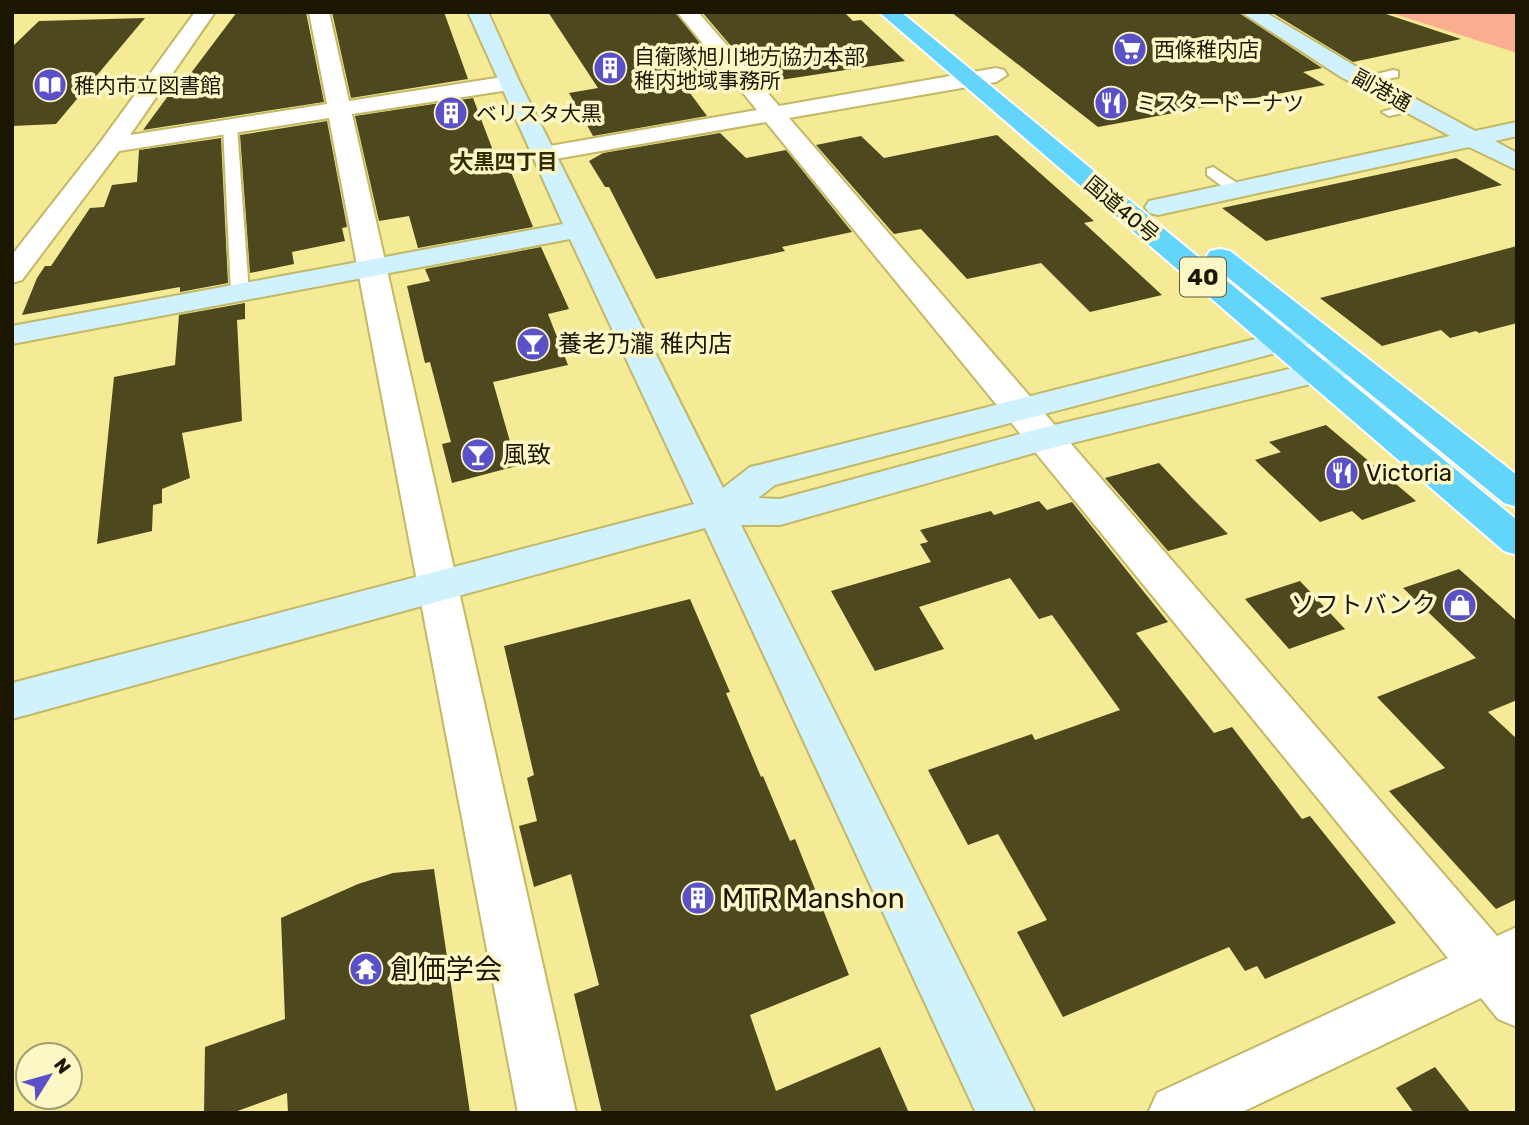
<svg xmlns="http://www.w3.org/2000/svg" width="1529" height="1125" viewBox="0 0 1529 1125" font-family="Rubik,'Noto Sans JP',sans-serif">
	<rect width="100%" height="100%" fill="#f5ea96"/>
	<path fill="#fbad8f" d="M1388,12H1517V53Z"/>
	<path fill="#4e481f" d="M237,12H306L324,102L143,130L168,96H186L185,81Z
		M332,12H444L468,79L351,98Z
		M548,12H675L728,78L684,85L707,116L593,136L569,93L598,88Z
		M702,12H844L853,21L861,20L905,61L767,82L758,73L755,74Z
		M951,12H1238L1322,68L1303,72L1325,85L1098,127Z
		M1271,12H1380L1461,39L1353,62Z
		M145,18L56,124L12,126V47L39,21Z
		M473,98L500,169L509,167L533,227L418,248L409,216L379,221L355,116Z
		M327,121L347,227L342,228L345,241L292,252L294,264L250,273L240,135Z
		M720,133L746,158L786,150L852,232L782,247L785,251L656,279L609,187H605L589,161L603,153Z
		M997,135L1094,221L1084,223L1162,295L1090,312L1041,263L967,279L921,229L894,234L816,145L861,136L884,158Z
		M221,138L228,283L180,292V287L22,315L37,278L45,266H51L90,208L104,207L112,185L137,182L139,150Z
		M1456,158L1502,185L1266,241L1222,208Z
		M1517,246V323L1479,333L1476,331L1450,338L1441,330L1382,346L1320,298Z
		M541,247L569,309L548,314L568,365L493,382L517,466L452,483L442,444L451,442L430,362L425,363L407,286L430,281L425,269Z
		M245,303V319L237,320L242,421L182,433L190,478L162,489V503L153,505L152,531L97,544L114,377L175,365L179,315Z
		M1326,425L1416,501L1362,520L1352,511L1320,522L1255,460L1281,452L1269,442Z
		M1159,463L1193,499L1228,534L1168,551L1105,478Z
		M1039,501L1047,510L1072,502L1168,622L1136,633L1214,733L1232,727L1302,819L1310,816L1396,923L1265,979L1257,966L1245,971L1229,947L1063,1017L1017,932L1047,920L998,834L968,845L928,770L1032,734L1035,740L1120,710L1052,615L1039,619L1010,578L919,607L944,649L875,671L831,591L931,562L920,544L928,542L920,530L991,511L994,515Z
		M1459,569L1517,621V700L1488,712L1517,739V899L1496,909L1389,791L1445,768L1377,697L1476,658L1403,588Z
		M1300,581L1345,629L1289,649L1245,599Z
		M690,599L730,692L726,693L761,777L763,776L790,841L795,839L849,975L750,1015L776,1091L880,1047L909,1113H602L574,994L599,985L571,874L534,887L519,826L537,821L527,778L534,775L504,646Z
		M434,869L470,1113H288L287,1093L232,1113H204L205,1047L285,1019L281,918L358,884L393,873Z
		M1435,1067L1471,1113H1414L1396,1088Z"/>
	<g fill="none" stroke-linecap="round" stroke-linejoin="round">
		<defs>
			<path id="lane" d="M1393,70L1398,71V77L1363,83L1356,79Z
				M1413,103L1418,104V110L1389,116L1382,112Z
				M230,122L237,126L249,293L240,299L231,293L223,126Z
				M1213,167L1243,187V193H1231L1207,175V169Z"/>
			<path id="street" d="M195,12H215L130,135L327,104L309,12H329L349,101L509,76L520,83L509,90L352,114L576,1113H518L329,118L119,151L22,280L12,283V255L102,140Z
				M677,12H698L779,106L996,68L1004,70L1007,75L996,82L789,118L1497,936L1517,927V1027L1498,1019L1481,998L1240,1113H1148L1157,1093L1448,958L766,122L544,161L535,159L532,154L535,149L544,147L757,110Z"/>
			<path id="secondary" d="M468,12H488L520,83L723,488L750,467L763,464L1314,324L1325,326L1329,333L1325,340L775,485L758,498L780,499L1046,427L1352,354L1363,357L1368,364L1363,371L1048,449L780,525H741L1035,1113H976L705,528L12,719V683L694,504L570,239L12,344V326L563,224Z
				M1241,12H1265L1357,67L1475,131L1517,122V136L1495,141L1517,153V170L1469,147L1158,215L1149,213L1145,207L1149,201L1450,136L1341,77Z"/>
			<path id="highway" d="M879,12H901L1517,520V555L1504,551Z
				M1220,249L1230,251L1517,475V507L1504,503L1210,263L1206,257L1210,251Z"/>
		</defs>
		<use href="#lane" stroke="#c3b865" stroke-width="4"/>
		<use href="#street" stroke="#c3b865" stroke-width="4"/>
		<use href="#secondary" stroke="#c3b865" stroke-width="4"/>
		<use href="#highway" stroke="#fff" stroke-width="4"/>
		<use href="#lane" fill="#fff" fill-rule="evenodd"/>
		<use href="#street" fill="#fff" fill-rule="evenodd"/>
		<use href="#secondary" fill="#d0f2fe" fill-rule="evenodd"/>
		<use href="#highway" fill="#63d5fa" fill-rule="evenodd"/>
	</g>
	<defs>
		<symbol id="supermarket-disc" viewBox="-11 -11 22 22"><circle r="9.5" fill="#5a50c8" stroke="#fdf7c6"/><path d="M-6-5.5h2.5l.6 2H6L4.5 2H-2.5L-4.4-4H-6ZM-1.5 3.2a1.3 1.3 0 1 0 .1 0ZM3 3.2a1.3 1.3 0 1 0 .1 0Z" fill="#fff"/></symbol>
		<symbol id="building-disc" viewBox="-11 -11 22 22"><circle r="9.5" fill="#5a50c8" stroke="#fdf7c6"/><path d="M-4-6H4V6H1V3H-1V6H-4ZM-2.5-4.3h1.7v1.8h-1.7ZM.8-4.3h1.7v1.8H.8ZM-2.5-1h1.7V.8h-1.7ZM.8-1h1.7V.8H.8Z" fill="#fff"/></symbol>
		<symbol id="library-disc" viewBox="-11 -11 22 22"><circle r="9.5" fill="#5a50c8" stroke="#fdf7c6"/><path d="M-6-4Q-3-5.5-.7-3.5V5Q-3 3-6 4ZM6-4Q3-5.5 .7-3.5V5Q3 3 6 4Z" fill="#fff"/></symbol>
		<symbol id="restaurant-disc" viewBox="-11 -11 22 22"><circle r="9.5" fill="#5a50c8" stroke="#fdf7c6"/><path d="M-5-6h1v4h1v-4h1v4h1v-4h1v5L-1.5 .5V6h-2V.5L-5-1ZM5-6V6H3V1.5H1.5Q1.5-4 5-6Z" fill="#fff"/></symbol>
		<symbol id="bar-disc" viewBox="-11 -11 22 22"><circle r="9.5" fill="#5a50c8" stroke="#fdf7c6"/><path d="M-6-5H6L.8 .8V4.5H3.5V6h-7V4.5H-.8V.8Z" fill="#fff"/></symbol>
		<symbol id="shop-disc" viewBox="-11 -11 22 22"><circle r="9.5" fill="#5a50c8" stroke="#fdf7c6"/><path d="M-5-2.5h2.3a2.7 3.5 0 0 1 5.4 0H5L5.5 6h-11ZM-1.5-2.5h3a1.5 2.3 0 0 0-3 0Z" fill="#fff"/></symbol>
		<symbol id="temple-disc" viewBox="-11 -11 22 22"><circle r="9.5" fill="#5a50c8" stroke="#fdf7c6"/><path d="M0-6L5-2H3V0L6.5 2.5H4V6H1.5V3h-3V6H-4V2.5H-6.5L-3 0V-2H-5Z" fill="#fff"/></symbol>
	</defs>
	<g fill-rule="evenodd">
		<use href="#supermarket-disc" x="1111" y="30" width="38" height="38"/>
		<use href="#building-disc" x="591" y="49" width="38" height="38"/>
		<use href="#library-disc" x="31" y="66" width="38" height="38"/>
		<use href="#restaurant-disc" x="1092" y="84" width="38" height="38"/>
		<use href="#building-disc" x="432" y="94" width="38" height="38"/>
		<use href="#bar-disc" x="514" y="325" width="38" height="38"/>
		<use href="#bar-disc" x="459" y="436" width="38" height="38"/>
		<use href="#restaurant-disc" x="1323" y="454" width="38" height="38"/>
		<use href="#shop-disc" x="1441" y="586" width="38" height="38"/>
		<use href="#building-disc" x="679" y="879" width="38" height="38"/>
		<use href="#temple-disc" x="347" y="950" width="38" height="38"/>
	</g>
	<g text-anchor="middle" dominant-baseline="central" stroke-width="7" stroke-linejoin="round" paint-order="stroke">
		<g font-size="21" fill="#1a1600" stroke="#fdf7c6" text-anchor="start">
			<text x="1154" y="49">西條稚内店</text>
			<text x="634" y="56">自衛隊旭川地方協力本部<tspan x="634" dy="24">稚内地域事務所</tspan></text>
			<text x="74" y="85">稚内市立図書館</text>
			<text x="1136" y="103">ミスタードーナツ</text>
			<text x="476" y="113">ベリスタ大黒</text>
		</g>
		<g font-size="21" fill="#1a1600" stroke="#fdf7c6">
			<text transform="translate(1382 90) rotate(29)">副港通</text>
			<text transform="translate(1122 209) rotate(40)">国道40号</text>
		</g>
		<g font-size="21" font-weight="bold" fill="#322c00" stroke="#fdf7c6">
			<text x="505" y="161">大黒四丁目</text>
		</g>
		<rect fill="#fdf7c6" stroke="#5e5a3b" stroke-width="2" x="1180" y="257.5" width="46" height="39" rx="5"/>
		<g font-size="23" font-weight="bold" fill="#1a1600">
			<text x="1203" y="277">40</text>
		</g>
		<g font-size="24" fill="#1a1600" stroke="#fdf7c6" text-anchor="start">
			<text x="558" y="344">養老乃瀧 稚内店</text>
			<text x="503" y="455">風致</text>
			<text x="1366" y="473">Victoria</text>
			<text x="1436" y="605" text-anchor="end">ソフトバンク</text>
		</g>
		<g font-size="28" fill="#1a1600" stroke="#fdf7c6" text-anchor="start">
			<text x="722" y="898">MTR Manshon</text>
			<text x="390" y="969">創価学会</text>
		</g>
	</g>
	<rect width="1529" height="1125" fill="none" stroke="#1a1600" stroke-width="28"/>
	<g transform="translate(49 1076) rotate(53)"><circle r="33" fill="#fdf7c6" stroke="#a29d77" stroke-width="2"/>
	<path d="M0-5L12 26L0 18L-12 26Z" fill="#5a50c8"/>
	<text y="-10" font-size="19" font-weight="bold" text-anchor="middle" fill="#1a1600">N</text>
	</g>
</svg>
